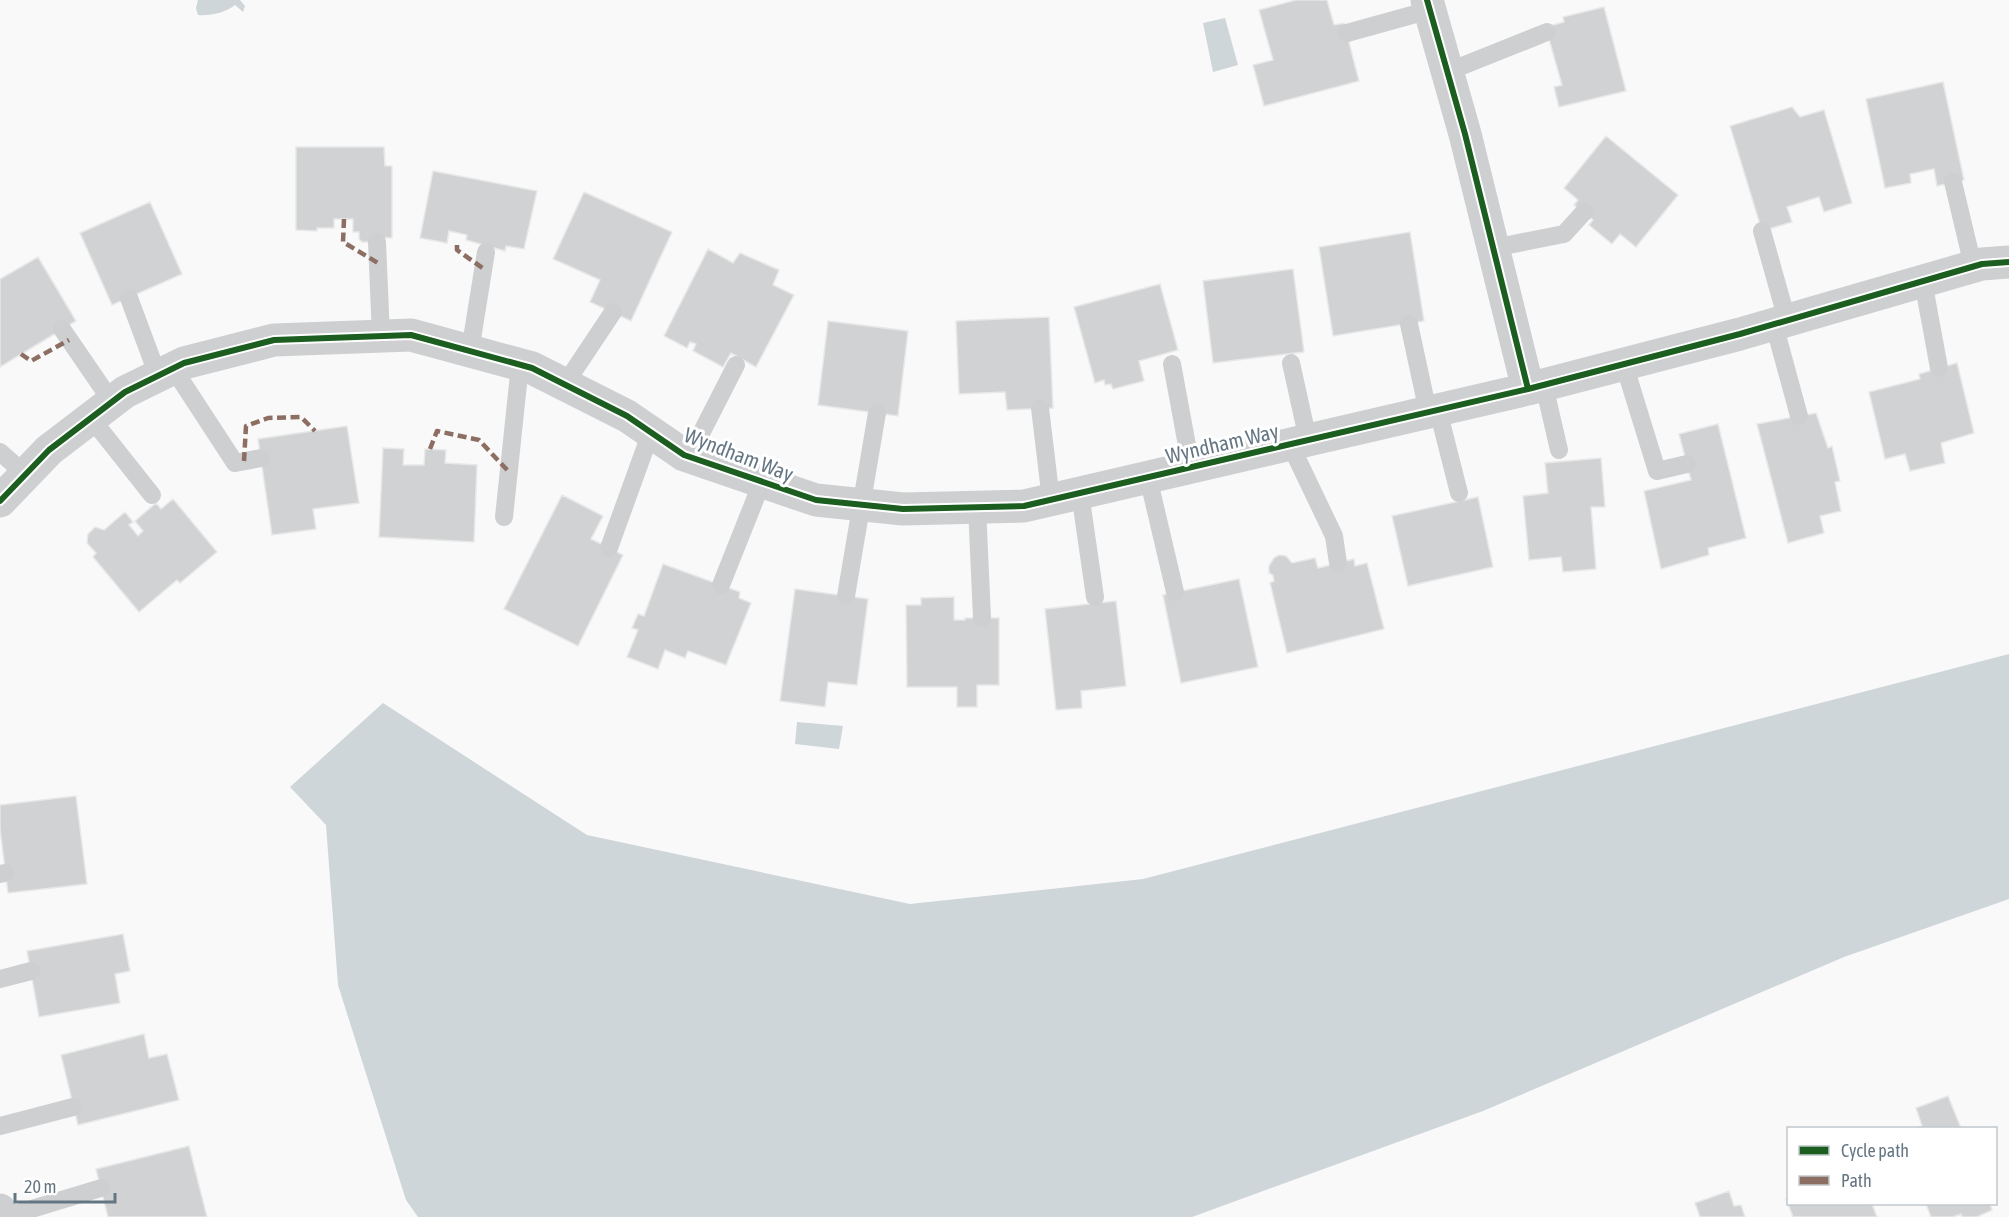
<svg xmlns="http://www.w3.org/2000/svg" width="2009" height="1217" viewBox="0 0 2009 1217" font-family="'Asap Condensed',sans-serif">
	<rect width="100%" height="100%" fill="#f9f9f9"/>
	<path fill="#ced6d9" d="M198,0H240L245,6L243,12L235,5C225,13 210,16 198,15L196,8Z
		M1225,18L1238,65L1213,72L1203,23Z
		M2009,654V899L1844,957L1483,1111L1192,1217H418L406,1200L338,985L326,825L290,787L383,703L587,835L910,904L1143,879Z
		M797,722L843,726L839,749L795,744Z"/>
	<path fill="#d0d2d3" stroke="#e8e8e8" stroke-width="1.5" d="M1296,0H1327L1334,25L1344,23L1359,81L1264,106L1253,65L1273,60L1259,10Z
		M1604,7L1626,91L1559,107L1554,87L1562,85L1547,32L1550,26L1564,22L1563,17Z
		M1943,82L1964,180L1937,186L1934,169L1910,174L1911,183L1885,188L1866,99Z
		M1792,107L1800,117L1824,110L1852,203L1824,212L1819,197L1787,207L1792,222L1762,231L1730,126Z
		M1606,136L1678,195L1636,247L1620,234L1612,244L1589,225L1593,220L1574,205L1578,200L1564,188Z
		M296,147H384L385,166H392V238L377,237V242H362L359,239V232H353V219H334V228H317V231L296,230Z
		M433,171L537,191L524,249L506,246L505,251L466,240L467,235L449,231L447,243L420,238Z
		M584,192L672,232L631,321L590,302L600,280L553,259Z
		M150,202L182,274L112,305L80,233Z
		M1410,232L1424,321L1333,336L1319,247Z
		M708,249L733,263L740,253L779,270L773,285L794,295L756,367L731,353L723,367L693,351L696,344L690,342L687,348L664,336Z
		M38,257L76,321L0,367V279Z
		M1293,269L1304,352L1213,363L1203,281Z
		M1160,284L1178,350L1139,361L1144,381L1113,389L1111,384L1105,385L1104,380L1095,383L1074,307Z
		M1049,317L1053,408L1007,410L1005,392L959,394L956,321Z
		M828,321L908,331L898,416L818,405Z
		M1957,363L1974,433L1941,443L1945,463L1910,471L1905,454L1885,459L1869,392L1920,379L1919,374Z
		M1816,413L1828,448L1832,446L1840,481L1835,482L1841,511L1820,516L1824,533L1788,543L1757,424Z
		M1718,424L1746,538L1708,548L1709,555L1661,569L1644,491L1691,480L1679,434Z
		M347,426L359,503L313,509L316,529L272,535L258,439Z
		M383,448L404,449L403,465H424L425,449L446,450L445,463L477,465L474,542L379,537Z
		M1601,458L1605,507H1591L1596,569L1563,572L1561,557L1529,560L1523,496L1548,493L1545,463Z
		M562,495L603,516L591,539L623,555L578,646L504,609Z
		M1478,497L1493,567L1408,586L1392,516Z
		M173,499L217,552L180,583L177,580L139,612L93,557L96,553L87,543L88,534L95,527L104,530L125,512L133,522L129,525L138,536L143,531L135,521L156,503L161,509Z
		M1279,555L1286,556L1292,563L1315,558L1318,568L1354,559L1355,566L1367,563L1384,629L1287,653L1270,583L1274,581L1273,575L1269,573V566L1274,558Z
		M663,564L740,592L739,598L751,603L726,665L688,651L685,658L665,650L658,669L627,657L638,630L632,628L638,614L644,616Z
		M1239,579L1258,667L1181,683L1163,595Z
		M795,589L868,599L857,685L828,682L825,707L780,701Z
		M954,597V620H965V618H999V685H977V707H957V687H907L906,605H921V598Z
		M1116,601L1126,686L1081,691L1082,708L1056,710L1045,609Z
		M76,796L87,884L8,893L0,829V805Z
		M123,934L130,971L115,974L120,1003L39,1017L27,951Z
		M144,1034L149,1058L167,1054L179,1100L78,1125L61,1055Z
		M1948,1096L1961,1128H1916L1922,1126L1916,1108Z
		M189,1146L207,1217H108L96,1169Z
		M1729,1191L1734,1206L1741,1205L1745,1217H1700L1695,1203Z
		M1788,1198V1204H1872L1877,1217H1793L1786,1199Z
		M1926,1204H1990L1992,1210L1977,1217H1962L1961,1214L1953,1217H1931Z"/>
	<g fill="none" stroke-linecap="round" stroke-linejoin="round">
		<path stroke="#cecfd0" stroke-width="18" d="M1347,33L1430,10
			M1447,72L1547,32
			M1953,182L1973,266
			M1762,231L1787,320
			M377,242L381,336
			M1493,248L1564,234L1584,212
			M1923,281L1939,368
			M129,298L158,376
			M1409,324L1428,412
			M1774,324L1799,416
			M62,329L112,402
			M470,351L486,252
			M1291,363L1308,440
			M1172,364L1191,467
			M1624,364L1657,471L1687,464
			M173,368L235,463L261,458
			M565,384L613,312
			M1544,385L1559,450
			M1040,408L1051,500
			M1438,410L1459,493
			M91,418L152,495
			M1290,444L1334,536L1338,563
			M0,452L25,474
			M689,457L736,365
			M1148,477L1175,592
			M1080,493L1095,597
			M977,507L982,618
			M504,517L520,365
			M609,548L651,432
			M721,585L762,482
			M846,596L877,413
			M0,874L5,873
			M0,979L31,971
			M0,1126L73,1107
			M5,1217L101,1188"/>
		<path stroke="#cecfd0" stroke-width="33" d="M1427,0L1465,134L1528,389
			M0,501L49,450L125,392L184,363L274,340L411,335L532,368L627,416L684,455L816,500L903,509L1024,506L1528,389L1740,334L1982,264L2009,262
			M0,1210L3,1217"/>
		<path stroke="#8d6e63" stroke-width="4.5" stroke-dasharray="9 4.5" stroke-linecap="butt" d="M344,219L343,242L378,263
			M457,245V250L484,269
			M21,354L31,361L69,340
			M430,449L437,431L479,440L509,472
			M244,461L246,426L268,418L301,417L315,431"/>
		<defs>
			<path id="cycleway" d="M1427,0L1465,134L1528,389
				M0,501L49,450L125,392L184,363L274,340L411,335L532,368L627,416L684,455L816,500L903,509L1024,506L1528,389L1740,334L1982,264L2009,262"/>
		</defs>
		<use href="#cycleway" stroke="#fff" stroke-width="10"/>
		<use href="#cycleway" stroke="#1b5e20" stroke-width="6"/>
	</g>
	<g text-anchor="middle" dominant-baseline="central" stroke-width="6" stroke-linejoin="round" paint-order="stroke">
		<g font-size="21" fill="#657683" stroke="#fff">
			<text transform="translate(1222 443) rotate(-13)">Wyndham Way</text>
			<text transform="translate(739 454) rotate(21)">Wyndham Way</text>
		</g>
	</g>
	<rect x="1787" y="1127" width="210" height="78" fill="#ffffff" stroke="#c1c8cd" stroke-width="1.5"/>
	<rect x="1799" y="1146" width="30" height="9" fill="#1b5e20" stroke="#c1c8cd" stroke-width="1.5"/>
	<text x="1841" y="1157" font-size="18" fill="#657683">Cycle path</text>
	<rect x="1799" y="1176" width="30" height="9" fill="#8d6e63" stroke="#c1c8cd" stroke-width="1.5"/>
	<text x="1841" y="1187" font-size="18" fill="#657683">Path</text>
	<path d="M15 1193v9h100v-9" fill="none" stroke="#657683" stroke-width="3"/>
	<text x="24" y="1193" font-size="18" fill="#657683" stroke="#ffffff" stroke-width="4.5" paint-order="stroke">20 m</text>
</svg>
